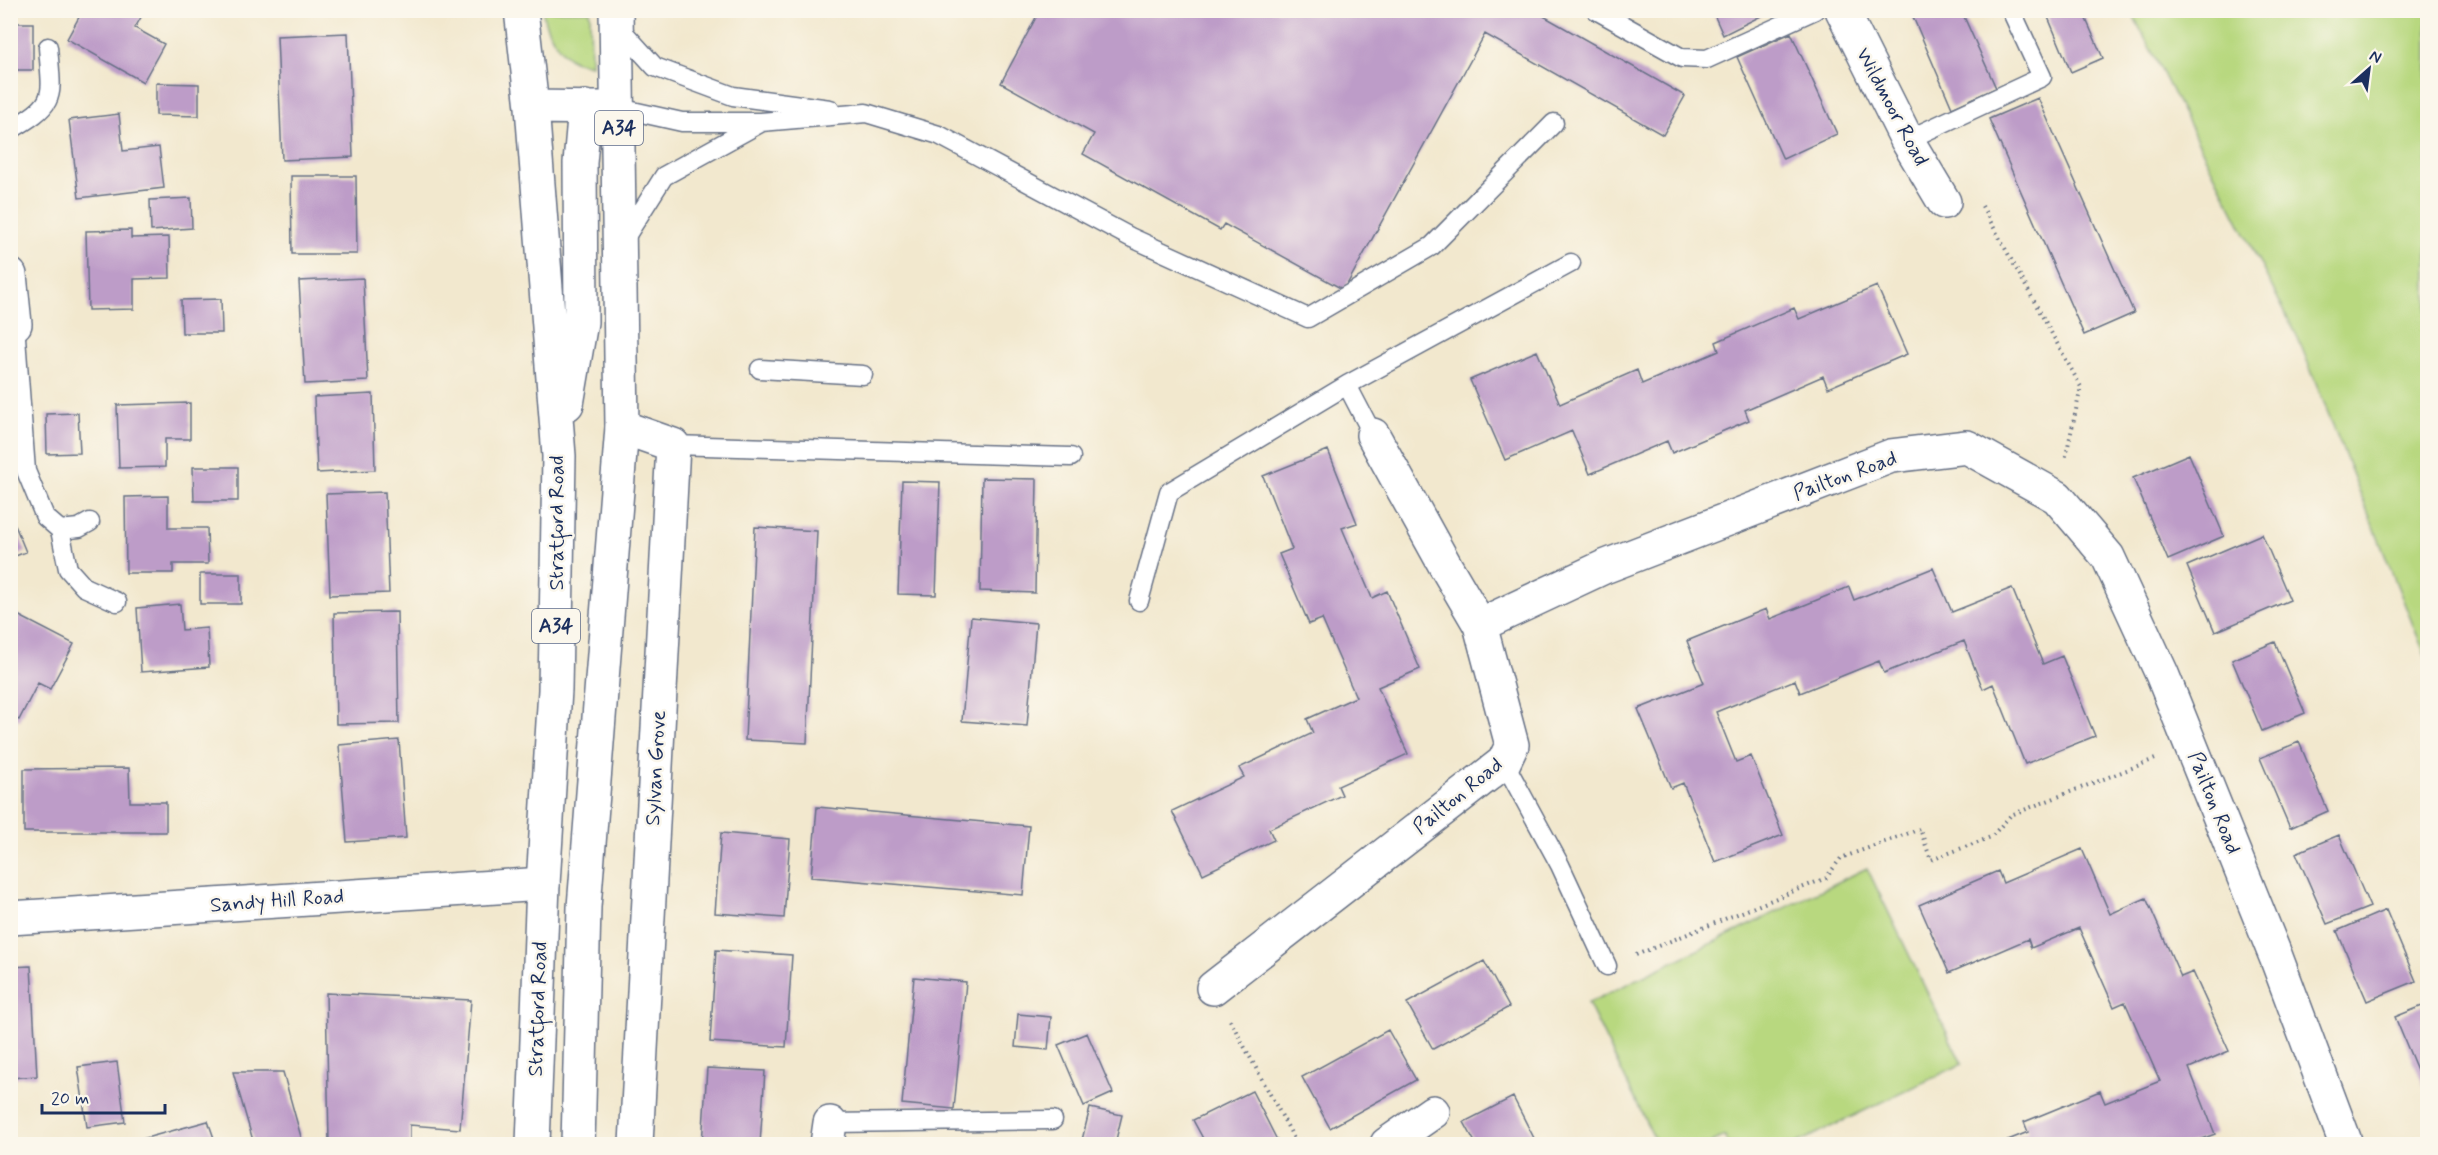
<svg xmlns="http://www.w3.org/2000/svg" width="2438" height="1155" viewBox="0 0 2438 1155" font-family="Mynerve,sans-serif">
	<rect width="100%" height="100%" fill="#fbf7ec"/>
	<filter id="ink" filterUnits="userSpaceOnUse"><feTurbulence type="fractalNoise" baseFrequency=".0167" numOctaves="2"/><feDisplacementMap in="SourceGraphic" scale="12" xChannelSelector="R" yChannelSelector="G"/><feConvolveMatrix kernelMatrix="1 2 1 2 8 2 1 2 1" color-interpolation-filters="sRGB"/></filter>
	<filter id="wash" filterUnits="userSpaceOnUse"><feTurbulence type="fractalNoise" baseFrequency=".008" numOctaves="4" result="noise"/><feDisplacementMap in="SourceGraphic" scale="24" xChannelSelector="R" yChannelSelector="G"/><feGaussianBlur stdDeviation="1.35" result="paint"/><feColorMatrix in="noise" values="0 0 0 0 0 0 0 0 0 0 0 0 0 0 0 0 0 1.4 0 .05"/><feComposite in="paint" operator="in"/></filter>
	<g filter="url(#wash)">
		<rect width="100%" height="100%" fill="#f2e8ce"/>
		<path fill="#b8d87f" stroke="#6a846e" stroke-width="1.5" d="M543,11H590L591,65C586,63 577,63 572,60C559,52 543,26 543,11Z
			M2131,11H2427V660L2298,338Z
			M1867,868L1962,1064L1795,1144H1729L1725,1136L1708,1144H1657L1588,1003Z"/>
		<g id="blocks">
			<path fill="#bd9cc8" d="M83,10H145L135,28L164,44L143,82L67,39Z
				M296,10H337V13H296Z
				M1040,10H1533L1685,96L1663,135L1485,34L1344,290L1224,224L1220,230L1083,154L1094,134L1001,83Z
				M1712,10H1773L1723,35Z
				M1910,10H1961L1996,88L1952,108Z
				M2045,10H2082L2103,58L2071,72Z
				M10,23H33V70H10Z
				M348,33L353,157L282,160L277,36Z
				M1791,33L1837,134L1783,159L1737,57Z
				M156,83L199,84V116L156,115Z
				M2038,98L2134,313L2084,335L1989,119Z
				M119,114L123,151L159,147L164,188L79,198L69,120Z
				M291,176H356L357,254H292Z
				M191,198L192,228L151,231L150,200Z
				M131,230V238L169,237L170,278L134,279V309L88,310L86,231Z
				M363,278L368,381L305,384L299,281Z
				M1877,286L1907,354L1828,388L1823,376L1745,410L1749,420L1672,453L1667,441L1590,474L1572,431L1505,460L1470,380L1537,351L1560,404L1637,370L1642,384L1719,351L1716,342L1794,308L1799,319Z
				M221,299L222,333H182L181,300Z
				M373,394L375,470L317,473L314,397Z
				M190,403V439H165V467L119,468L117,405Z
				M78,413L80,453L47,454L46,414Z
				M1328,450L1357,523L1342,528L1372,598L1387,591L1420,669L1378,687L1408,754L1338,786L1342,795L1269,829L1274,840L1203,874L1172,811L1244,777L1239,768L1313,733L1307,719L1356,697L1322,619L1309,624L1279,554L1292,549L1263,476Z
				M2189,454L2224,536L2168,560L2133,478Z
				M193,467H238V501H194Z
				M982,478L1037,479L1035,593L980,591Z
				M902,481L940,482L936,595L898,594Z
				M385,492L389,593L330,595L326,494Z
				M168,496V528H207L208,564H173V573H126L125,497Z
				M10,513L26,552L10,558Z
				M755,527L817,531L807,743L745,740Z
				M2262,534L2290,600L2215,632L2187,566Z
				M1933,568L1952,612L2012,588L2043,664L2062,656L2095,736L2025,764L1993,684L1983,689L1964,641L1884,673L1879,661L1800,693L1795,680L1716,712L1736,762L1751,756L1783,835L1715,862L1683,783L1671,788L1638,709L1704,683L1687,641L1766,609L1770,619L1849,587L1854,600Z
				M200,574H241V604H200Z
				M180,604L182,630L207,628L209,667L141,672L137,608Z
				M10,611L74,644L50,689L38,683L19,720L10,716Z
				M397,612L399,723L336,724L334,613Z
				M971,617L1036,623L1027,726L962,721Z
				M2275,642L2305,713L2262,731L2232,660Z
				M399,740L406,838L347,842L339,745Z
				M2299,742L2328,811L2290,828L2260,758Z
				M129,768L130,802H166V832H24V769Z
				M817,807L1029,826L1023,895L811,877Z
				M721,833L790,839L784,918L715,913Z
				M2339,835L2370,907L2327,924L2296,853Z
				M2082,849L2110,914L2146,898L2181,977L2193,972L2229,1051L2189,1068L2215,1134L2188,1144H1998L2028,1132L2024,1122L2100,1091L2105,1103L2160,1081L2125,1002L2114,1007L2079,928L2031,948L2028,939L1949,973L1919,905L1998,871L2003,883Z
				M2386,910L2416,981L2367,1001L2337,931Z
				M716,950L792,955L786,1047L710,1042Z
				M1484,961L1509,1007L1433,1049L1407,1003Z
				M31,966L37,1076L10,1078V967Z
				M914,977L966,982L954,1109L902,1104Z
				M326,993L471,1000L460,1129L410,1125V1144H319L329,1142Z
				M2427,1004V1088L2425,1089L2395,1017Z
				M1018,1014L1051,1017L1048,1050L1015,1047Z
				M1388,1030L1416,1080L1330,1128L1302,1077Z
				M1087,1033L1113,1093L1084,1106L1058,1045Z
				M117,1062L125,1122L87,1127L78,1067Z
				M707,1068L765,1071L760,1144H702Z
				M233,1072H283L303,1144H254Z
				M1252,1091L1278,1142L1273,1144H1206L1193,1120Z
				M1513,1097L1537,1144H1476L1464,1122Z
				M1090,1108L1122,1115L1115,1144H1081Z
				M208,1121L216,1144H124Z"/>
		</g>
	</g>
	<g filter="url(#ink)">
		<use href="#blocks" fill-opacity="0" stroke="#667085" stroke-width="1.5"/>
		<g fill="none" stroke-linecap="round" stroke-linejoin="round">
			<defs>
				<path id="service" d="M1596,10L1682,58L1707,59L1815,10
					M618,26L655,67L733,96L830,109
					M619,108L682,122H761L866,113L939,135L1130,237L1308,318L1432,246L1554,123
					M10,130C58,102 52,99 48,47
					M1907,140L2042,77L2011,10
					M623,241L664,176L760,123
					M15,324L26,471L45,517L60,530L79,528L90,522
					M760,369L863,375
					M1373,435L1347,385L1571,263
					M673,445L1071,457
					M60,530L68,569L84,587L117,602
					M1139,601L1169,492L1347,385
					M1504,762L1560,865L1607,966
					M830,1123L1053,1120"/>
				<path id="minor" d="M1842,10L1907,140L1944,202
					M10,275L15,324H10
					M622,427L673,445L636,1144
					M1373,435L1446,567L1480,625
					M10,918L543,884
					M1213,988L1504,762L1512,745L1480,625L1604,567L1891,456L1967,447L2057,497L2108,557L2162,674L2276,957L2346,1144
					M827,1144L830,1123
					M1387,1144L1433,1112"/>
				<path id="trunk" d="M521,10L532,107L559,456L555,690L543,884L533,1144
					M532,107L608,108
					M567,404L581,322L580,163L585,107
					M578,1144L584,907L622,427L616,10"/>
			</defs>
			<use href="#service" stroke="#667085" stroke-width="21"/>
			<use href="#minor" stroke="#667085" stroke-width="36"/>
			<use href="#trunk" stroke="#667085" stroke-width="36"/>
			<path stroke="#667085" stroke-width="4" stroke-dasharray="1.5 4.5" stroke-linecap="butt" d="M1982,206L2081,387L2065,460
				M1636,955L1826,878L1841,858L1920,829L1931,860L1991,837L2011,815L2155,759
				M1230,1020L1297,1144"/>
			<use href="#service" stroke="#fff" stroke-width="18"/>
			<use href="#minor" stroke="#fff" stroke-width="33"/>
			<use href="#trunk" stroke="#fff" stroke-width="33"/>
		</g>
	</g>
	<g text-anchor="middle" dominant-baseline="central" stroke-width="5" stroke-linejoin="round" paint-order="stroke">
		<g fill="#fbf7ec" stroke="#5e6b89" stroke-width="1.5">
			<rect x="595" y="111" width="48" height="34" rx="4.5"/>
			<rect x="532" y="609" width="48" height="34" rx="4.5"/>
		</g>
		<g font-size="20" font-weight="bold" fill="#1b2f5e">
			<text x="619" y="128">A34</text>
			<text x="556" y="626">A34</text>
		</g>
		<g font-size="21" fill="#1b2f5e" stroke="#fbf7ec">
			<text transform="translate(1892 107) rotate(62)">Wildmoor Road</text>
			<text transform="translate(1845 476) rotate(-20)">Pailton Road</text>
			<text transform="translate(557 523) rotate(-90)">Stratford Road</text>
			<text transform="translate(656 768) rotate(-87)">Sylvan Grove</text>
			<text transform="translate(1458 796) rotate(-39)">Pailton Road</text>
			<text transform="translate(2214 803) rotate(68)">Pailton Road</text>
			<text transform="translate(277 901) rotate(-4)">Sandy Hill Road</text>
			<text transform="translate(538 1009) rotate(-88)">Stratford Road</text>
		</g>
	</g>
	<rect width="2438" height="1155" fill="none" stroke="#fbf7ec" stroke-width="36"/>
	<g transform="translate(2369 69) rotate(28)" stroke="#fbf7ec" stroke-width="4.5" paint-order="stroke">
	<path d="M0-4.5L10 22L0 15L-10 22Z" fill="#1b2f5e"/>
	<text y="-9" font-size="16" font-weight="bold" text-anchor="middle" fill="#1b2f5e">N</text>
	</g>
	<path d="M42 1104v9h123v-9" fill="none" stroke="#1b2f5e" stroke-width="3"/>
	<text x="51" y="1104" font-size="18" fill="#1b2f5e" stroke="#fbf7ec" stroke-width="4.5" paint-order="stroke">20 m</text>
</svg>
